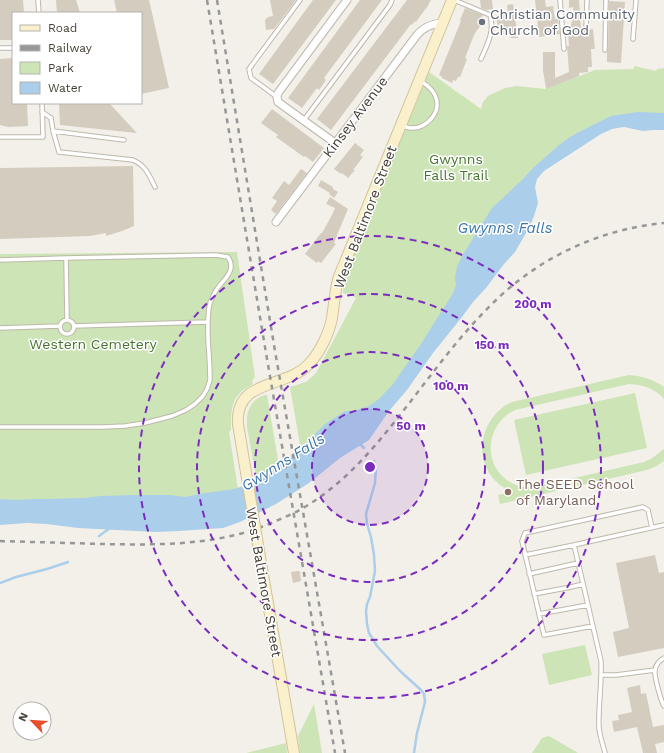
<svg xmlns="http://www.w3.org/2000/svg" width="664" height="753" viewBox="0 0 664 753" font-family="'Work Sans',sans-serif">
	<rect width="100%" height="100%" fill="#f3f0e9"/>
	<path fill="#cde4b6" d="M634,66L656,71L657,69L664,68V123L607,125L527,180L459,302L399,388L303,462L290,387L306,382L316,373L356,298L349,293L346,294L343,293V280L429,72L481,109L483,102L488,96L505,88L517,86L545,89L595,70L634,69Z
		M237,252L255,377L252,381L253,384C249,387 243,389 240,393C230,402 231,418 231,430L229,432L241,508L0,513V254Z
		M629,375C642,376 653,379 664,387V399C655,388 643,385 629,384L515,410C480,427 483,478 523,487C527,487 531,487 535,487L644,462L651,459L664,449V461L655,467L647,470L500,504L498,495L511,492C508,490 504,488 500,485C475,465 477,428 502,408C505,405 509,404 512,402L620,377Z
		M635,393L647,448L526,475L514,420Z
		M267,395L283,489L260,498L247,427C246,416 248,405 258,398C261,396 265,395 267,395Z
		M585,645L592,675L549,685L542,654Z
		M314,704L322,753H300L298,736Z
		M549,736L578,753H532L542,738Z
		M286,743L287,753H246Z"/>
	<path fill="#abceea" d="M638,112L664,113V130H653L643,131L624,127L612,129L601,134L544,171L537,179L535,187L538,203L534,216L529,228L515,252L504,264L486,288L473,302L462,317L433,353L407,390L389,411L369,440L340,458L309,483L276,504L240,522L223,528L179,531L156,532L78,528L47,524L27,523L0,525V499L16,500L32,499H47L84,498L101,496L135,495H170L185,497L199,494L234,489L262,480L305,444L325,424L345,411H353L369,406L379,399L393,384L421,344L434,323L452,295L456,285L455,277L457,267L462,256L492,208L522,180L533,168L558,146L570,137L583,130L611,116Z"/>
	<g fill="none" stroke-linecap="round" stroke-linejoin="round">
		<path stroke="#abceea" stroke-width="2.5" d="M359,443L364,448
			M374,461L376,467L375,483L366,514L367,524L371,537L374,555L375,571L370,597L367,604L366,611L367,624L369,633L377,646L400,671L421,690L424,694L425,702L417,733L414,753
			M99,536L110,528
			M0,583L16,577L47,569L68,562"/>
	</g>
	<path fill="#d4ccbf" d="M0,0H23L24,13H13V40H0Z
		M56,0H76L80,13H57Z
		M114,0H149L169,88L141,94V13H117Z
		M270,0H296L274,29L266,30L265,20H266V18H268V17L273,16Z
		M313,0H336L273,84L259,74Z
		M360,0H382L324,78L326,80L319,90L317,88L302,108L288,98Z
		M407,0H431L426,9V8L416,22L415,21L412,25L411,24L331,130L317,119Z
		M480,0H492L493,9L486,10L481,8Z
		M535,0H545L546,7L553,6L555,19H558L560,34L539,37Z
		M569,0H579L581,30L586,31L589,30L593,29L595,49H591L592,67H588V72L579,73V76L546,89L543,70V52H555V78L569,72L567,46H569L568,33L566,34V28L570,27L574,17L573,7L569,8Z
		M609,1L625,2L621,63L607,62V52L608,50Z
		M513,4L518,38H511L510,33L499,35L496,15L508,14L507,5Z
		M465,8L483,15L480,21L483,23L477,30L474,35L465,58L467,59L460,77H458L456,81L453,80L452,83L442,78V77L439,75L461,21L460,20Z
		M13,58V103H27L28,126L8,127L0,125V59Z
		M59,103H109L137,133L60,125Z
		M272,109L324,148L313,162L305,156L304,157L276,137L278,135L261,123Z
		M355,143L364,150L360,155L363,157L353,170H355L348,178L342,173L341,174L334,169Z
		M133,166L134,226L122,231L106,236V233L90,236L0,239V168Z
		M301,169L307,173L276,214L271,210L277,201L272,198L284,181L289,185Z
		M321,180L333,187V189L338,192L334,198L329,194L330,193L318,186Z
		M330,197L348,209L337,235V236L334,243L336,244L321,263L318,261L317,263L305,254L321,233H322L332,215L335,208L326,204Z
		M655,555L659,573L664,572V648L618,657L613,632L629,628L616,563Z
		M299,571L300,572L301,581L293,583L291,572Z
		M640,685L641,694L646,693L653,727L664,725V742L655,744L657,753H643L637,727L614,732L612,721L619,720L618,715L632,712L627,688Z"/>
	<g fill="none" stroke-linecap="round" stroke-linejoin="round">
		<defs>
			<path id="lane" d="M38,0L39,13
				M454,0L490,15C495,31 487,45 481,59
				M560,0L564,49
				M586,28L587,0
				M633,39L636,0
				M0,48H13
				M605,50L606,0
				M277,97L251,78L249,69L300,0
				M42,112L51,118L53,131L124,140
				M304,120L390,5L392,0
				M401,126C404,126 408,128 411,128C426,129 441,113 436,98C434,90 427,85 421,81
				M53,131L59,152L133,160C146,166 149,175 155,187
				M0,137H43L42,103
				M0,260L66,258L67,319
				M60 327a7 7 0 1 1 14 0a7 7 0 1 1-14 0Z
				M74,326L207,322
				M0,328L60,326
				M0,427H103L125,426L145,423L172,416L186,410L195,404L203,396L207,389L210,380C210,367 209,353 208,340C208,327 207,314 210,303C212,298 214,293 217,289C224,279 237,270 228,257L216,255L66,258
				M525,555L574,545
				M529,574L578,563
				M534,594L571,587L583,584
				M539,614L588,605
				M593,626L544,635L522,541L525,533L643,507L648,510L652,528
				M664,658C660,660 655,665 655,671C654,676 661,701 664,706
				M602,675H616L655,670
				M605,753C603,745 600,737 599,728C598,706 602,684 601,661L574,545L664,525"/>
			<path id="street" d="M335,143L278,102L277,97L278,93L347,0
				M276,222L417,35C424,27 431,24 442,23"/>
			<path id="secondary" d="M238,424C235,378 286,389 309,364C320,352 329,334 332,318C334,305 335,292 338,279L452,0
				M260,557L294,753"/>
		</defs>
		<use href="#lane" stroke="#beb8ac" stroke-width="5.5"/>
		<use href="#street" stroke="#beb8ac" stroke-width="9"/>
		<use href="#secondary" stroke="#cfc49c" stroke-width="12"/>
		<use href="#lane" stroke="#fff" stroke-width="3.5"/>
		<use href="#street" stroke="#fff" stroke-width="7"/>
		<use href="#secondary" stroke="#faf0cc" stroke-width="10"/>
		<path stroke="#979797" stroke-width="2.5" stroke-dasharray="5 5" stroke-linecap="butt" d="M207,0L266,353L335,753
			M217,0L275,351L345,753
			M0,541C34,542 68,543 102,544C158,545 216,546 269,524C283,518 298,512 311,503C347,480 374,448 400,415C430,377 458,337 493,303C538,258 600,229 664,223"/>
		<defs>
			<path id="secondary-bridge" d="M238,424L260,557"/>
		</defs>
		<use href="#secondary-bridge" stroke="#cfc49c" stroke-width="12" stroke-linecap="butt"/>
		<use href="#secondary-bridge" stroke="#faf0cc" stroke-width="10"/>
	</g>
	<circle cx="370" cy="467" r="58" fill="#7b2cbf" fill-opacity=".12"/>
	<g fill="none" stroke="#7b2cbf" stroke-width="2" stroke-dasharray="7 5">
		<circle cx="370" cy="467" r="58"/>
		<circle cx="370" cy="467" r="115"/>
		<circle cx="370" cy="467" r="173"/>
		<circle cx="370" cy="467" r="231"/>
	</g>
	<circle fill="#6b7280" stroke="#fff" stroke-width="1.5" cx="482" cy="22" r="4"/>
	<circle fill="#8d6e63" stroke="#fff" stroke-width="1.5" cx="508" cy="492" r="4"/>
	<g text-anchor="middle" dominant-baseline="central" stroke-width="3" stroke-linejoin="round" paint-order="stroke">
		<g font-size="14" fill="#5b616d" stroke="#fff" text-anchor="start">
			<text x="490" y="14">Christian Community<tspan x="490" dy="16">Church of God</tspan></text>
		</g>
		<g font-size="14" fill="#464138" stroke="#fff">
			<text transform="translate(355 117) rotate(-53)">Kinsey Avenue</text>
			<text transform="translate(365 217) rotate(-69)">West Baltimore Street</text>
			<text transform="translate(264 582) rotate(80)">West Baltimore Street</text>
		</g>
		<g font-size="14" fill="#477330" stroke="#fff">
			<text x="456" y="159">Gwynns<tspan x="456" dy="16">Falls Trail</tspan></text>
			<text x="93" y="344">Western Cemetery</text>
		</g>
		<g font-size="14" fill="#785e54" stroke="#fff" text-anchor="start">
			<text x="516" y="484">The SEED School<tspan x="516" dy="16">of Maryland</tspan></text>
		</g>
		<g font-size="15" font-style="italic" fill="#3a76a9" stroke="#fff">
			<text x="505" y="228">Gwynns Falls</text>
			<text transform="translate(283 462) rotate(-32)">Gwynns Falls</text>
		</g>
	</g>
	<circle cx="370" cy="467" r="6" fill="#7b2cbf" stroke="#fff" stroke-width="2"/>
	<g font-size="12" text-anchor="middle" font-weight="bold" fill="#7b2cbf" stroke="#fff" stroke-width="3" stroke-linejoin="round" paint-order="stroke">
		<text x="533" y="308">200 m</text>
		<text x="492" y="349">150 m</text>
		<text x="451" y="390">100 m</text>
		<text x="411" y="430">50 m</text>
	</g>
	<rect x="12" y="12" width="130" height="92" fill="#ffffff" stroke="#b5b3af"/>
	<rect x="20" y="25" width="20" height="6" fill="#faf0cc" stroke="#b5b3af"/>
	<text x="48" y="32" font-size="12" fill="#464138">Road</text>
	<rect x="20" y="45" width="20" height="6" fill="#979797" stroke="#b5b3af"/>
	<text x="48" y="52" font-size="12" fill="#464138">Railway</text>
	<rect x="20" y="62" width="20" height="12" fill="#cde4b6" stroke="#b5b3af"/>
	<text x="48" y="72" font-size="12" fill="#464138">Park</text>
	<rect x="20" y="82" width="20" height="12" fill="#abceea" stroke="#b5b3af"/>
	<text x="48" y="92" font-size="12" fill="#464138">Water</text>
	<g transform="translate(32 721) rotate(295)"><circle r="19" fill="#ffffff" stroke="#b5b3af"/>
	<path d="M0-3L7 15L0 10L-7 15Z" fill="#e74f2c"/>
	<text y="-6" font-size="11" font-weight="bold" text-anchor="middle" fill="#464138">N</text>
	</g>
</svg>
